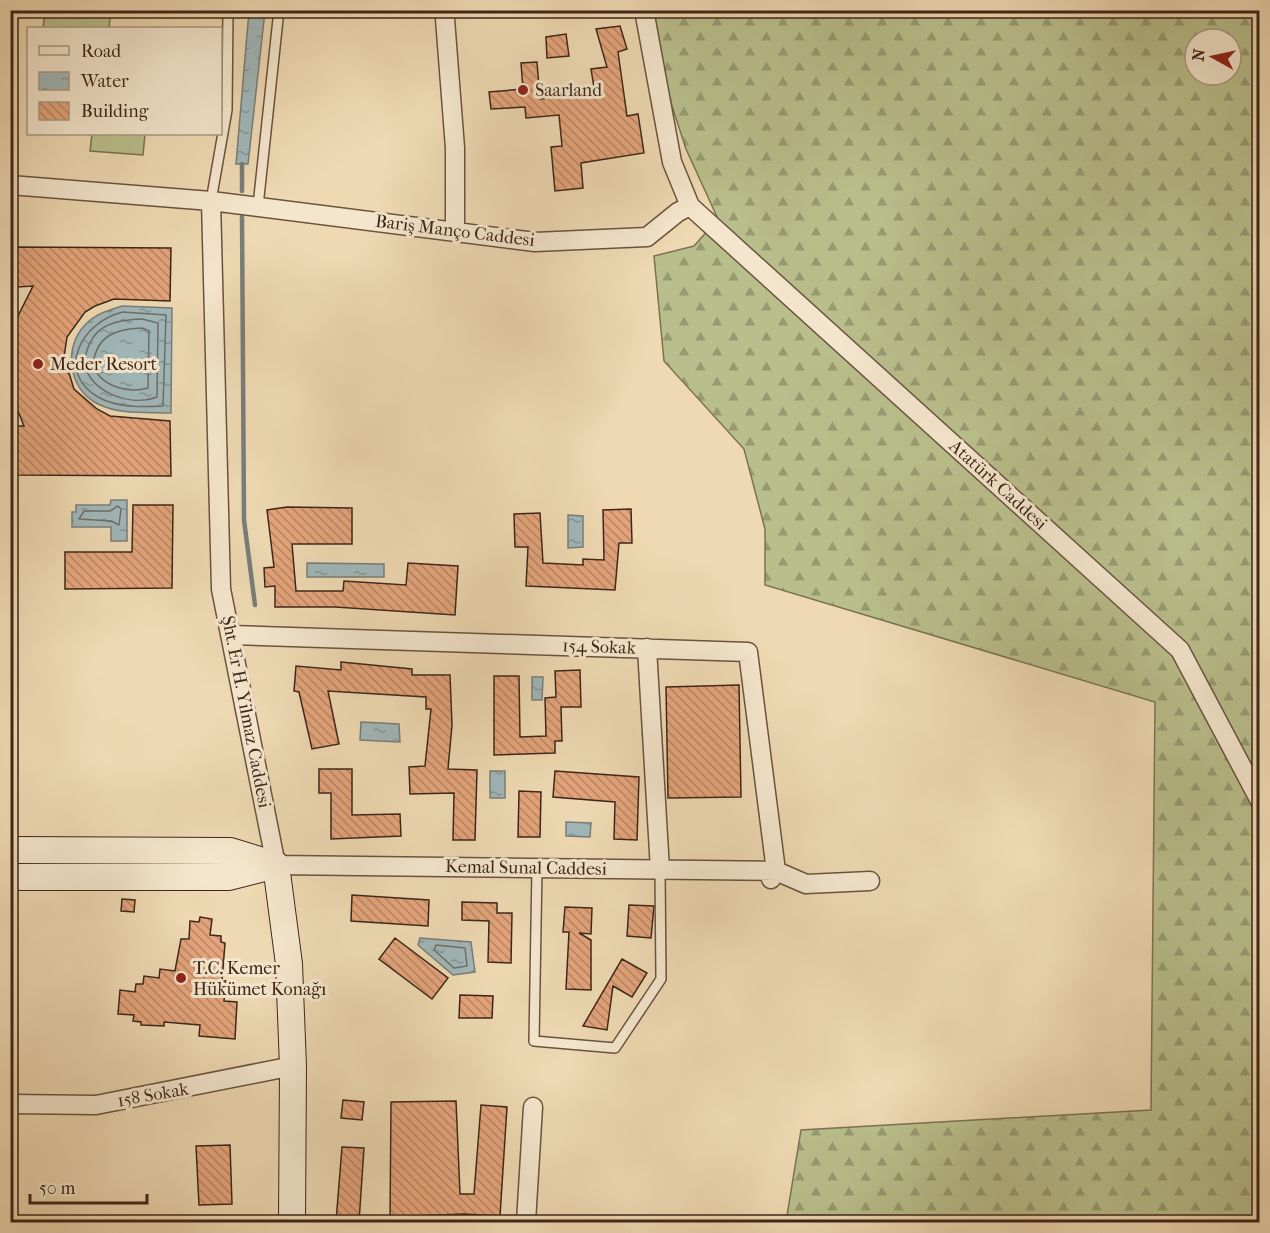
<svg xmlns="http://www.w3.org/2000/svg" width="1270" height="1233" viewBox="0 0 1270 1233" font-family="'IM FELL French Canon',serif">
	<defs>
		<pattern id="forest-firs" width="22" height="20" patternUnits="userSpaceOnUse" patternTransform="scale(1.5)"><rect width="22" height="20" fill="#b9bf8c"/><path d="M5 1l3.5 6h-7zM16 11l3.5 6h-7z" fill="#989b72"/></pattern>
		<pattern id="water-ripples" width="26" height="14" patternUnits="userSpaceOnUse" patternTransform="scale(1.5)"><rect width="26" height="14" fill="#a0b7b9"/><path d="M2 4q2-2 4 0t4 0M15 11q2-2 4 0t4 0" fill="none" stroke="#849596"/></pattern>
		<pattern id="building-back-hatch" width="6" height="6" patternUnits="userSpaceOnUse" patternTransform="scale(1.5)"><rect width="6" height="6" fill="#e4a47b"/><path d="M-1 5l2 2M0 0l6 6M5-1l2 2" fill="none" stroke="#ba8564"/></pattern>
	</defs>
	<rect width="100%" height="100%" fill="#eed9b2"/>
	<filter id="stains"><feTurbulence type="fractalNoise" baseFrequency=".00333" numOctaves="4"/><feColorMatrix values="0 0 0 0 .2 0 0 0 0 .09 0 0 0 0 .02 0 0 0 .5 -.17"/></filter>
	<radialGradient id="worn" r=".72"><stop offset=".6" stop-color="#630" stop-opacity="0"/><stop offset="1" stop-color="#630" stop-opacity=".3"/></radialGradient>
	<path fill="url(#forest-firs)" stroke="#7c7252" stroke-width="1.5" fill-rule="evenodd" d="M641,11H1259V1222H786L801,1130L1151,1110L1155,702L765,585V529L744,449L664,361L654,256L694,246L718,219L686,149ZM1195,39H1231V75H1195Z"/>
	<path fill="#b9bf8c" stroke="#7c7252" stroke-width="1.5" d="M45,11H111L109,28H43Z
		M92,134H145L143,155L90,151Z"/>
	<path fill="url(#water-ripples)" stroke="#797d79" stroke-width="1.5" d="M249,11H265L248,164H236Z
		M122,306L172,308L171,413C147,412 120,415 98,404C68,389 63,348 85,325C95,314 109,310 122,306Z
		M111,500H127V541H111V527H72V512H76V505H110Z
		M568,515L583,516V547L568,548Z
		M307,563L384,564V577H307Z
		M532,677H543L542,700H532Z
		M361,722L399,724L400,742L360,740Z
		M490,771H505V798H490Z
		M566,822L591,823L590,837L566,836Z
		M420,938L471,942L475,972L453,975L418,945Z"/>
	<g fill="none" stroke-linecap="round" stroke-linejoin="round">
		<path stroke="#6f6e69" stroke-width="1.5" d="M123,312L166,315L163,406C143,407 117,408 98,397C55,372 81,322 123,312Z
			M142,319L158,323L157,397C130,407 92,393 84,364C89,328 108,320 142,319Z
			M142,328L149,331L148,388C128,394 99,386 93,364C97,335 116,329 142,328Z
			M118,506L121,509L119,525L111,521L79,519L84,511H110Z
			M436,945L465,948L467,966L454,968L434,950Z"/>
		<path stroke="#797d79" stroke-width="4.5" d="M242,191V164
			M242,217L244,520L255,605"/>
	</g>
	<path fill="url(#building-back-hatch)" stroke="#3e2619" stroke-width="1.5" d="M620,26L627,49L618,52L627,116L638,114L644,153L581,163L583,188L555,191L551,147L562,146L559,115L526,118L525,107L491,109L489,92L523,89L521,63L537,62L540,99L595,94L591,69L607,67L596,29Z
		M566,34L569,56L547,58L546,37Z
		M15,247L171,248L170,301L114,299L95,306L85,312L67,337L64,357L74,389L97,409L110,416L170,421L171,476L14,475L15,426H24L10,391V332L33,286L17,287Z
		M133,505H173L172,588L65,589V552H132Z
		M287,507L352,508V544H292L296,591H343L344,581L406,585L408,563L458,566L455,615L335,607H275V586L265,587L264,568L274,567L267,510Z
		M631,509L632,543H619L615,590L526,586L528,547H515L514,514L540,513L543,563L583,565V559L604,560L603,510Z
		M341,662L412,669V675H450L452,725L448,769L477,770L475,840H453L454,793L410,794L409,767L425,766L431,709H426V697L328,691L339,744L312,749L299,692L294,691L296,666L341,670Z
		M580,670L581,707H561L562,741H555V753L494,755V676H519L520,737L546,736L545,698L556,697L555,671Z
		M739,685L741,797L668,798L666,687Z
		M319,769H352V815L400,814L401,836L331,839V793H319Z
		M555,771L639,777L637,840L614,839L615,802L553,797Z
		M519,791L541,792L540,837H518Z
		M352,895L429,900L428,926L351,921Z
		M122,899L135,900L134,912L121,911Z
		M462,902L497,903V913H512L511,963L488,962L489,921L462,920Z
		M629,905L654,906L651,938L627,936Z
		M565,907L592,908L591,934L579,933L591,940V990L566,989L569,932H563Z
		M200,917L212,919L210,935L221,936V942L225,943L222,981H226L224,1001L237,1002L235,1039L199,1036L200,1025L164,1022V1026L141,1025V1022L133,1021L134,1015L118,1014L120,990L135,992L136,984H143L144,976L159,978L160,969L175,971L181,939H189L190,921L199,922Z
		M395,938L448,978L432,999L379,959Z
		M622,959L647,973L632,997L613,986L607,1030L583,1026Z
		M460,995L493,996L492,1018H459Z
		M343,1100L364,1102L362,1120L341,1118Z
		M456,1101L460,1194H474L481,1105L507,1107L500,1216L464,1214L415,1216V1222H390L391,1102Z
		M230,1145L232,1204L199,1205L196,1146Z
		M342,1147L364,1148L359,1222H336Z"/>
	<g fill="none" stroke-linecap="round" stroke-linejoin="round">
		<defs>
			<path id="lane" d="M211,201L227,110L228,10
				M258,206L279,10
				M537,868L534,1041L615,1048L661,979L660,870"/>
			<path id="street" d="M445,19L455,148V232
				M10,185L211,201L535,242L647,237L678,212L690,206L672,162L644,10
				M211,201L221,589L276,865L776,871L748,652L230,635
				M690,206L1180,650L1260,801
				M647,648L660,870
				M771,879L776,871L806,884L870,881
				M10,1104L96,1105L293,1066
				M526,1222L533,1107"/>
			<path id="secondary" d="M10,850L230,851L276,865
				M276,865L289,964L293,1066L292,1222
				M10,877H229L276,865"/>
		</defs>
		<use href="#lane" stroke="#6a533f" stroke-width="12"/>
		<use href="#street" stroke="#6a533f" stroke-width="21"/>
		<use href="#secondary" stroke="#3e2619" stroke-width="28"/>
		<use href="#lane" stroke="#f4e6cd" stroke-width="9"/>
		<use href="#street" stroke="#f4e6cd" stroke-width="18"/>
		<use href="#secondary" stroke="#f4e6cd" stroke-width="26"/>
	</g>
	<g fill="#8f2418" stroke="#f4e6cd" stroke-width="2">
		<circle cx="523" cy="90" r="6"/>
		<circle cx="38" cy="364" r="6"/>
		<circle cx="181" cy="978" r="6"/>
	</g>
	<g text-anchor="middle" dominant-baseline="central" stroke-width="6" stroke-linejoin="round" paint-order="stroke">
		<g font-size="18" fill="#3e2619" stroke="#f4e6cd" text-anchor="start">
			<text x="535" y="90">Saarland</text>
			<text x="50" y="364">Meder Resort</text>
			<text x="193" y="968">T.C. Kemer<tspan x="193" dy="21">Hükümet Konağı</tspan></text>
		</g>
		<g font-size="18" fill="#3e2619" stroke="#f4e6cd">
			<text transform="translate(455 231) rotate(7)">Bariş Manço Caddesi</text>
			<text transform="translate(998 485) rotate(42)">Atatürk Caddesi</text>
			<text transform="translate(599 647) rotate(2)">154 Sokak</text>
			<text transform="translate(246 712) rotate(79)">Şht. Er H. Yilmaz Caddesi</text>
			<text transform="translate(526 868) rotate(1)">Kemal Sunal Caddesi</text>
			<text transform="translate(153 1095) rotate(-10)">158 Sokak</text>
		</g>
	</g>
	<rect width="1270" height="1233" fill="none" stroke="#eed9b2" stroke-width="36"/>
	<rect x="12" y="12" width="1246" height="1209" fill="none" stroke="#3e2619" stroke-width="3"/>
	<rect x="18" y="18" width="1234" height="1197" fill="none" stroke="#3e2619" stroke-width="1.5"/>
	<rect x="27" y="27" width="195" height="108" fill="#f4e6cd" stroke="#ab9985" stroke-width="1.5"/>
	<rect x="39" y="46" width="30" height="9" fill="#f4e6cd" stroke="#ab9985" stroke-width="1.5"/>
	<text x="81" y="57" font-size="18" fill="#3e2619">Road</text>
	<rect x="39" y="72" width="30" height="18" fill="url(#water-ripples)" stroke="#ab9985" stroke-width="1.5"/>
	<text x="81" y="87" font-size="18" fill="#3e2619">Water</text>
	<rect x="39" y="102" width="30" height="18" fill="url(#building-back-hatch)" stroke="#ab9985" stroke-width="1.5"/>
	<text x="81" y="117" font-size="18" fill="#3e2619">Building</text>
	<g transform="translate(1213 57) rotate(278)"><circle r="28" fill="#f4e6cd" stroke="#ab9985" stroke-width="1.5"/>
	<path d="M0-4.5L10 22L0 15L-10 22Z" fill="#8f2418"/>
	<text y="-9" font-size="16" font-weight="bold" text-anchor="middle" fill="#3e2619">N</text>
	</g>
	<path d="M30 1194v9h117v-9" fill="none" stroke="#3e2619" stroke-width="3"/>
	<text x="39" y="1194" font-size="18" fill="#3e2619" stroke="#f4e6cd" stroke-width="4.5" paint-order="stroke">50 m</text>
	<rect width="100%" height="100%" filter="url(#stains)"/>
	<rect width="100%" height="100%" fill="url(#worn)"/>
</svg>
